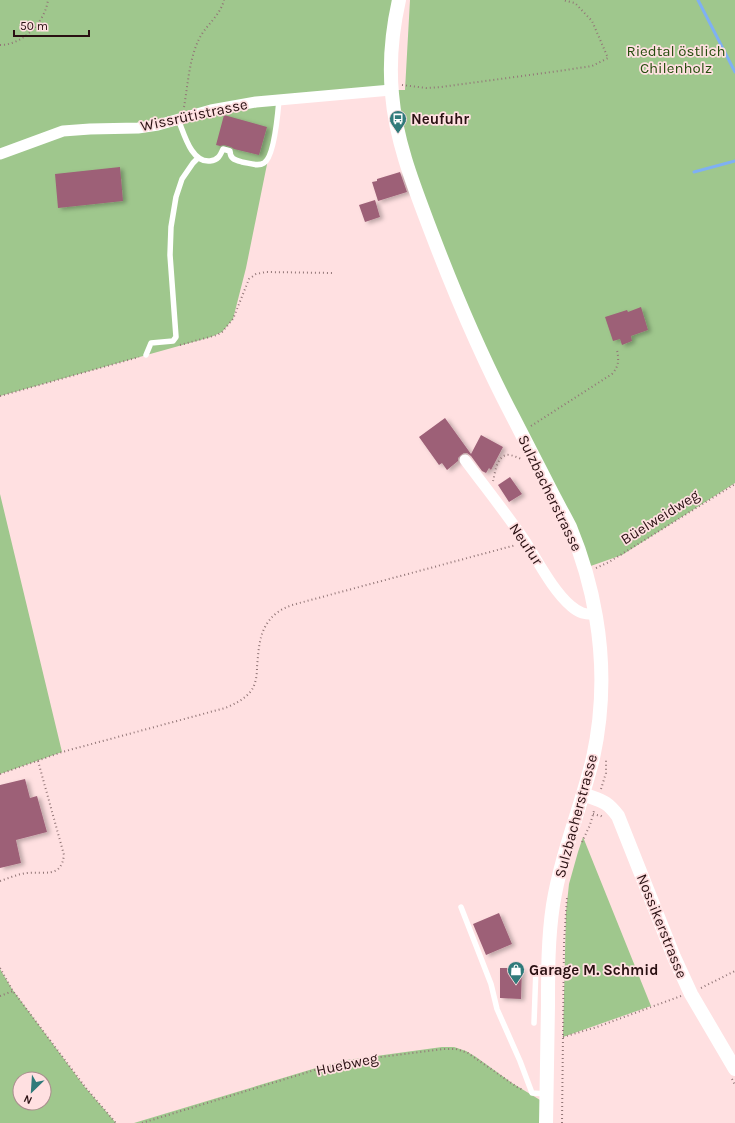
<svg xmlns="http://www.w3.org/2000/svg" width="735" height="1123" viewBox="0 0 735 1123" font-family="Karla,sans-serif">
	<defs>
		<filter id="shadow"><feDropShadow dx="3.5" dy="2" stdDeviation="2" flood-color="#0004"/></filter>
	</defs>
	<rect width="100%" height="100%" fill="#ffe0e1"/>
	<path fill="#9fc78d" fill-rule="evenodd" d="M0,0H399L392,90H405L410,0H735V483L622,555L585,568L421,207L391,91L280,100L246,268L233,319L222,332L211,337L0,396Z
		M0,494L62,752L0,774Z
		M583,837L651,1006L563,1037L566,912L569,884L578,852Z
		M0,969L12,989L84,1086L116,1123H0ZM20,1079H44V1103H20Z
		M442,1047H454L466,1051L476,1057L512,1083L545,1103L551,1123H134L316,1068L347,1060Z"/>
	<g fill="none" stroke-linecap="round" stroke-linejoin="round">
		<path stroke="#7fb0f3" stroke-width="3" d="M698,0L735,72
			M694,172L735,161"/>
	</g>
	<path fill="#9d6077" filter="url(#shadow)" d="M224,115L267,127L259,155L234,149L231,147L224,145L220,146L216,145Z
		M120,167L123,201L58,208L55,174Z
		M400,172L407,192L378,201L372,182L377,181V179Z
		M375,200L380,217L365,222L359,205Z
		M641,307L648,330L631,336L632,341L622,345L620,339L613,341L605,317L627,310L628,312Z
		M445,418L471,454L481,435L503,447L491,470L489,468L486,473L482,471L471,456L467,453H464L461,455L458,458V461L447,470L442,463L439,465L419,437Z
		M510,477L522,494L509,502L498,485Z
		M25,779L30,798L37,796L47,832L16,840L21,863L0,868V785Z
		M499,913L512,944L486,955L473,924Z
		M500,968H522L521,999L500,998Z"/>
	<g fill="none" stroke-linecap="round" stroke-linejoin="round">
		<path stroke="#927677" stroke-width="2" stroke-dasharray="1 3" stroke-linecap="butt" d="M0,45C23,45 45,22 48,0
			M402,85L426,88L441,87L559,71L592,66L608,58L592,21L575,3L562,0
			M184,107C188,84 189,60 199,39C206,25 220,16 224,0
			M180,345L217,335L222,332L233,319L249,279L256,274L266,272L333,273
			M0,396L139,357
			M531,426L612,374C619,366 619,360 617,350
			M493,481C495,474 496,458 506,455C511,454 518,458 522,459
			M596,568L609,562L735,484
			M0,774L62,752L225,708C235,704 245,699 251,691C256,684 257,675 257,667C259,646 259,626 278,612C282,609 287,607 292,605L516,545
			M601,789L606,773V759
			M593,814L601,816L603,818
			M582,842L590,825L594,811
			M0,881C9,878 18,874 27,873C44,871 61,879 64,855L38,761
			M0,968L13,991L86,1088L116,1123
			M701,988L735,971
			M0,996L13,991
			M563,1037L597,1027L681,996
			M732,1079L735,1085
			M142,1123L318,1069L349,1061L444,1049H456L468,1053L517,1087L523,1090
			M562,1123L564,943L566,912L567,898"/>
		<path stroke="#fff" stroke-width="5.5" d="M178,119C184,133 191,163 210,161C218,160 220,156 223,149L230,151C230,159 235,160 242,162C249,163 258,167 264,163C274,157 278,112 279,100
			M146,355L151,343L173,341L176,337L170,255L171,227L176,197L182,179L193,163L198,158
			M461,907L491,984L497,1009L520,1061L532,1093L547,1094
			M534,1023L536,968L548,967"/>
		<path stroke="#fff" stroke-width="11" d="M0,154L63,131L90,129L138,128L158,125L211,110L256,102L391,90
			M465,460C485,487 506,513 525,541C538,561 553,591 571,606C579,613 585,615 596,614"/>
		<path stroke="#fff" stroke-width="14" d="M399,0C392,31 389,62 392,94C396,143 415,189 432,234C456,297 482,358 513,417C526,442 538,466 551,491C557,503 564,515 570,527C582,556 591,587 596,617C604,664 603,712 593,758C581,807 561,855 553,905C548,938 548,972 548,1005C547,1045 547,1084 546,1123
			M583,794C601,801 606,800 618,816L674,957L691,994L735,1069"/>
	</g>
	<defs>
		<symbol id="bus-pin" viewBox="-11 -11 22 30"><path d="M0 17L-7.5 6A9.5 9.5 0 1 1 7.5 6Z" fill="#307a7a" stroke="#ffe0e1"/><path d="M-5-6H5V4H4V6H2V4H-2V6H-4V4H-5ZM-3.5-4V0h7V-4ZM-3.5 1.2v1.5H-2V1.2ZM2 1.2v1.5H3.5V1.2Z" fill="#fff"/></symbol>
		<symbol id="shop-pin" viewBox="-11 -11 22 30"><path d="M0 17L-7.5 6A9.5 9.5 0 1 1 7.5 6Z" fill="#307a7a" stroke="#ffe0e1"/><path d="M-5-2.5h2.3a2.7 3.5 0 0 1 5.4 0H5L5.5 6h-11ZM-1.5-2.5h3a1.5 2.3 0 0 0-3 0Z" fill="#fff"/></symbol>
	</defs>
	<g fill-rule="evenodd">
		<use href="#bus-pin" x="388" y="109" width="20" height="27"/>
		<use href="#shop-pin" x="506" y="960" width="20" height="27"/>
	</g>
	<g text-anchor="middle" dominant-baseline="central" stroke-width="3.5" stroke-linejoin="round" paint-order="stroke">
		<g font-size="15" fill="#264d0e" stroke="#ffe0e1">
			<text x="676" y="51">Riedtal östlich<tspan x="676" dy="17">Chilenholz</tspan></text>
		</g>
		<g font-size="15" fill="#291012" stroke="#ffe0e1">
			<text transform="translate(194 115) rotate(-12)">Wissrütistrasse</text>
			<text transform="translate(550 493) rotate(64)">Sulzbacherstrasse</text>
			<text transform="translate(660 517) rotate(-32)">Büelweidweg</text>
			<text transform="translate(526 544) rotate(56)">Neufur</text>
			<text transform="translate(576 816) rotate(-75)">Sulzbacherstrasse</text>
			<text transform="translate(662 926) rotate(68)">Nossikerstrasse</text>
			<text transform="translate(347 1064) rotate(-12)">Huebweg</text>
		</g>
		<g font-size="15" font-weight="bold" fill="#291012" stroke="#ffe0e1" text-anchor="start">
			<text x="411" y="119">Neufuhr</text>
			<text x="529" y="970">Garage M. Schmid</text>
		</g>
	</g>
	<g transform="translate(32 1091) rotate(205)"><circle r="19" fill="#ffe0e1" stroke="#a98d8e"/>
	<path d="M0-3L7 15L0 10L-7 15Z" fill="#307a7a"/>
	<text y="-6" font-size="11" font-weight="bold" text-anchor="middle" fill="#291012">N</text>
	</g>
	<path d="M14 30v6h75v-6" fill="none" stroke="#291012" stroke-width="2"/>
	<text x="20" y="30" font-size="12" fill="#291012" stroke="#ffe0e1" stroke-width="3" paint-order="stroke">50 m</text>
</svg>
